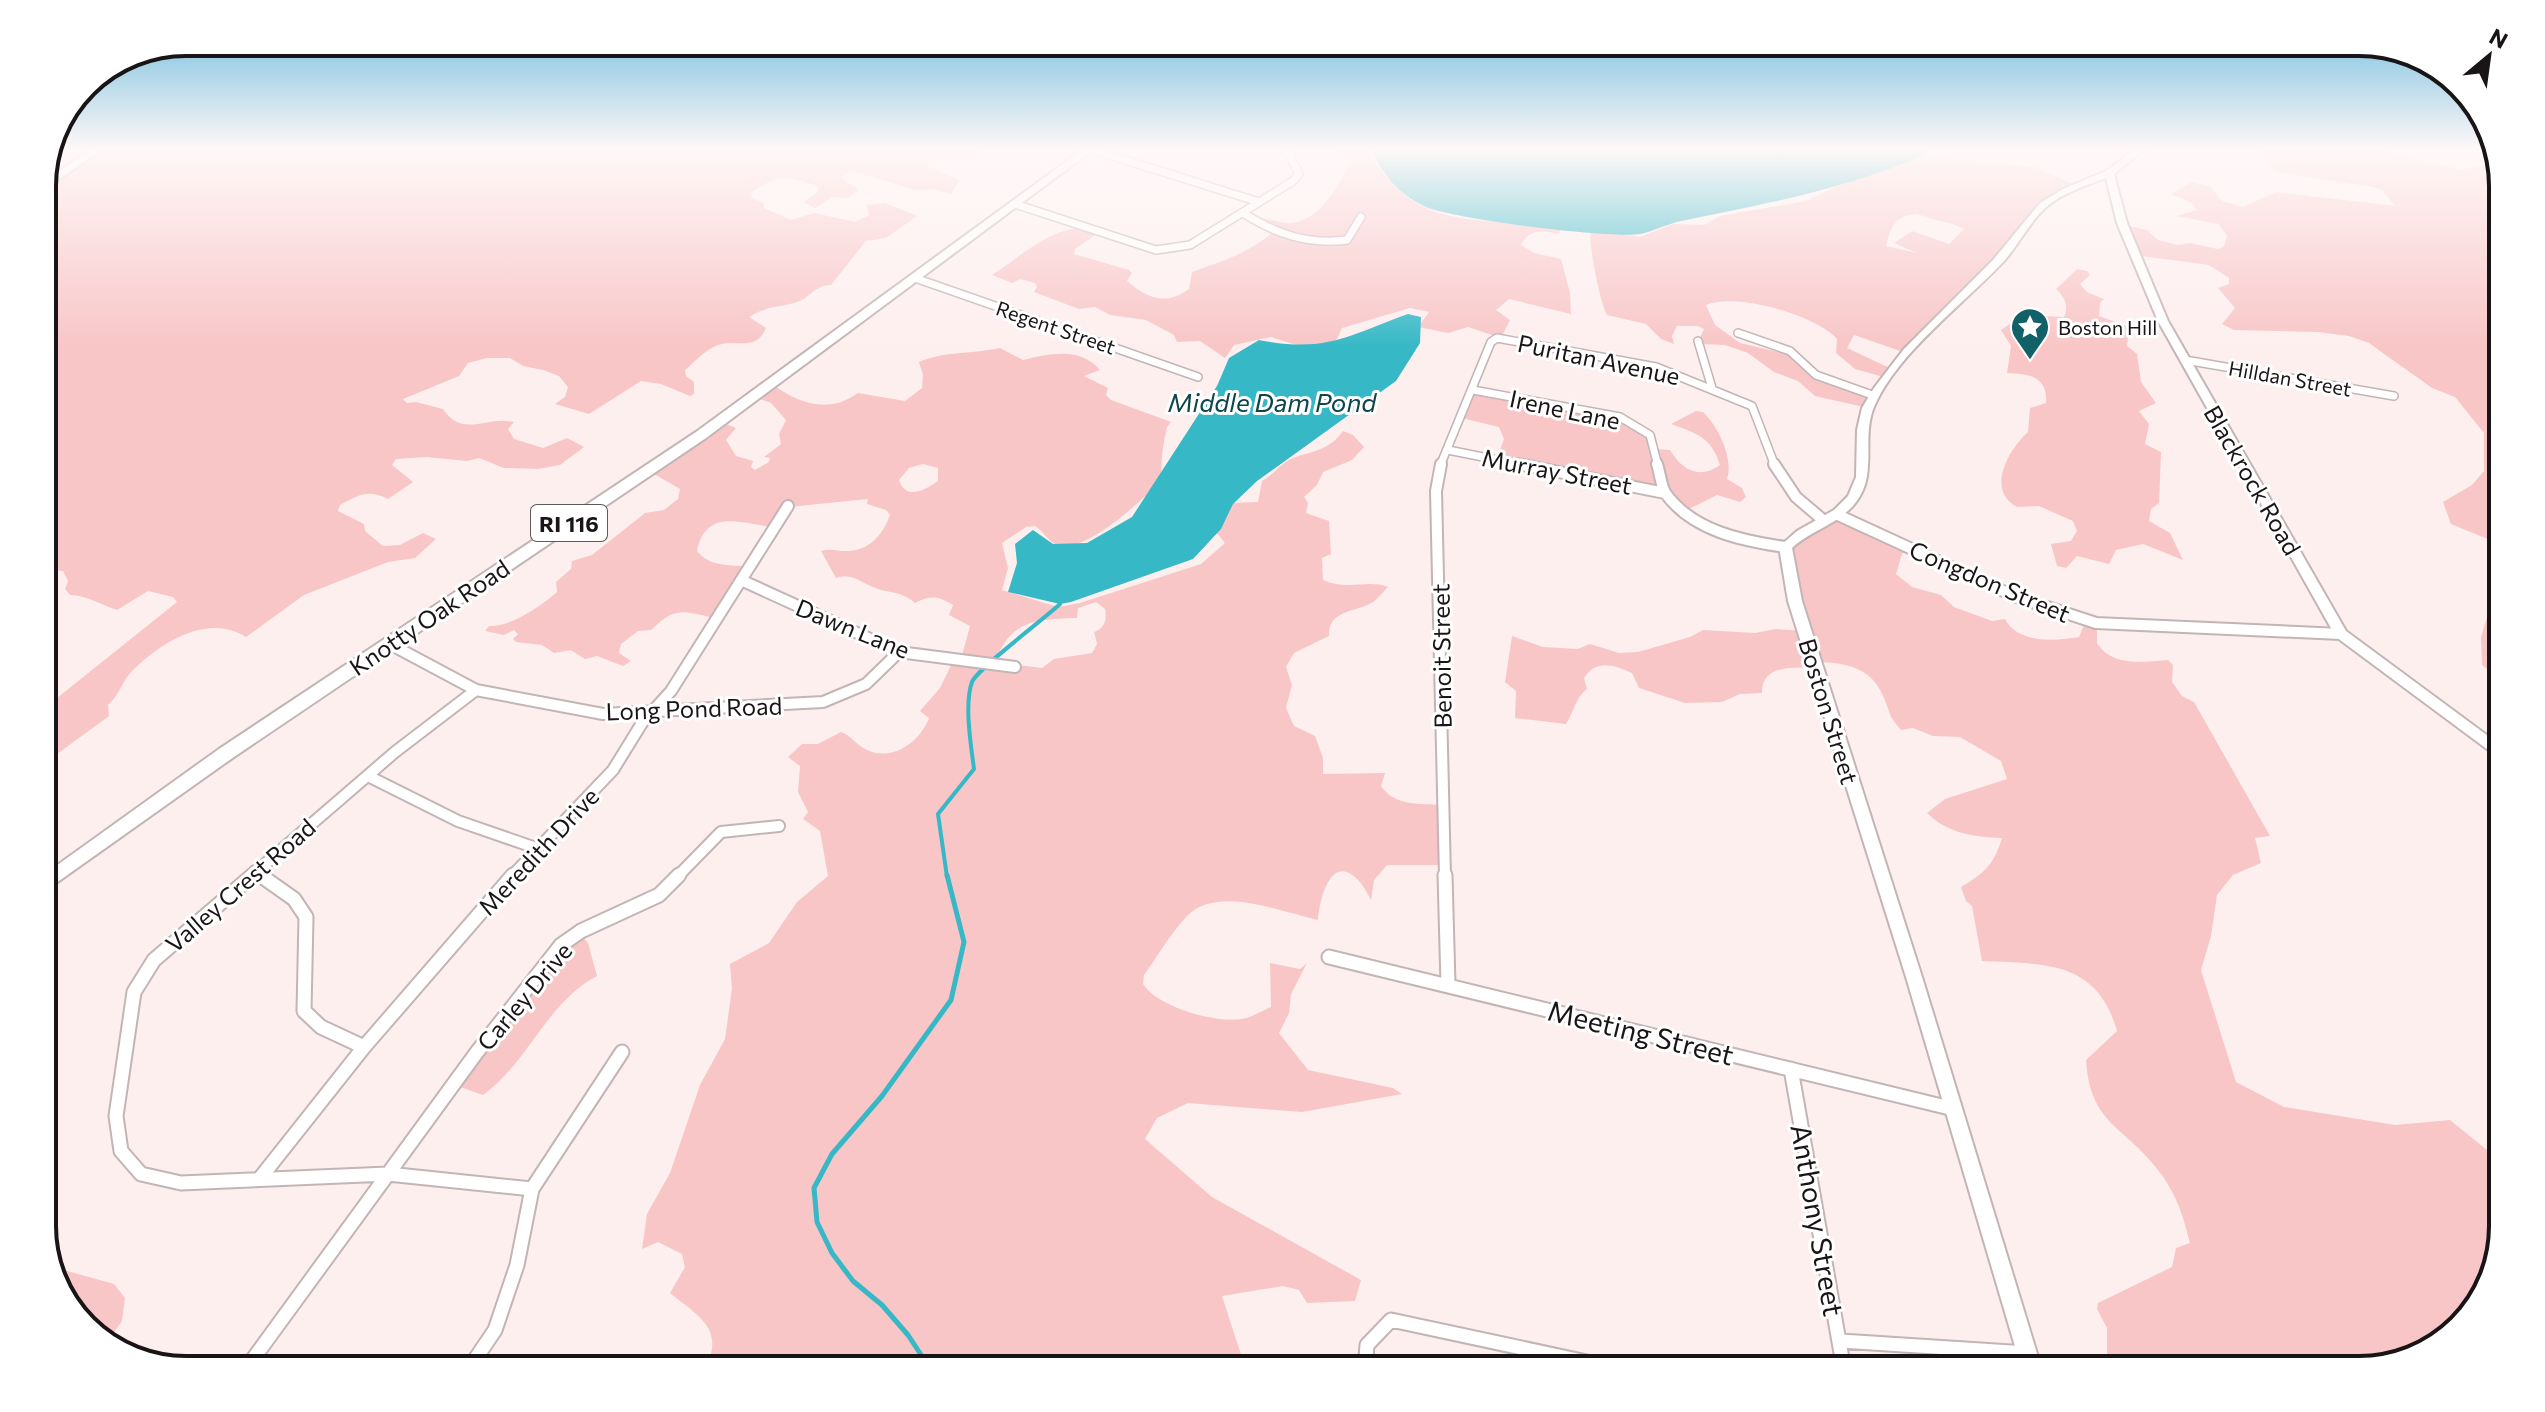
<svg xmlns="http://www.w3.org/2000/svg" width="2545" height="1412" viewBox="0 0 2545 1412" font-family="Commissioner,sans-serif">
	<rect width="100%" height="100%" fill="#feefef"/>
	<path fill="#f8c6c7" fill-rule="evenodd" d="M97,150H982L984,152C969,165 948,153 930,161L926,166L960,180L951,194L933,189L916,190L853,171L840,177L859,190L848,198L832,197L815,208L804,202L818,192V186C786,176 782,173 753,191L751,198L764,203V208L791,220L814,213L855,222L869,215L867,205L885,203L917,216L886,238L866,241L831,285C815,285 810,298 797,302C779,308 768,305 749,317L766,328C756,351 740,340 722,344C707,347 696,361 685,370L686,376L694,382V394L690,396L661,384L641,381L589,414L555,404L565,397L568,387L559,376L543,370L523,366L510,358H487L468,363L459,376L403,399L407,403L416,402L443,409C463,439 486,415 514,422L508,429L514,439L543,448L567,438L584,447L560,465L538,469L504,468L479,458L467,461L427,457L396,459L392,465L413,482L388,499C368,489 359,495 340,505L338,511L364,524L365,531L383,546L400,545L423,533L436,539L415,558L388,562L304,595L246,637C209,613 163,641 134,669C122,680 120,695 108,705L109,716L42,765V710L177,602L173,597L148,591L117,610C101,605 87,595 70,595L65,589L68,581L63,571L42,569V188Z
		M1335,150H1367C1421,237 1473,214 1561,227L1559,234C1542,230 1529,229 1521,245L1534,253L1561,259L1570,293L1571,314L1509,299L1496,310L1510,320L1501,338L1468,327L1448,333L1418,327L1429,312L1410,308L1342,328L1337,339L1315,351L1271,337L1234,345L1225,358L1200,341L1177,342L1174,335L1146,320L1110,315L1095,307L1079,309L1034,292L1037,287L1035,283L1020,279L1012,283L992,275C1025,254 1058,218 1101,231L1075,249L1074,254L1129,270L1132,273L1127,281C1146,297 1165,307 1189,289L1192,272C1222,261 1248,254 1273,232L1257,221C1269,216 1276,223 1288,223C1318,224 1340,185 1350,161Z
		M2256,150H2382L2462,170L2481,165L2501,170L2503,551L2495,542L2451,524L2443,502L2472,485L2484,471V433L2455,397L2432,388L2369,343L2349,336L2318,332L2234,330L2222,324L2235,308L2218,288L2229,284V278L2209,265L2134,255L2124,225L2147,230L2158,240L2178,245L2190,243L2218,249L2224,246L2227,236L2219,224L2176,216L2197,210L2192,203L2171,194L2191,182L2210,186L2222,201L2243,207L2276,192L2395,206L2383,191L2373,187L2276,172Z
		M1926,156L2034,167L2075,185L2043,205L1909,354L1854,335L1847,348L1894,370L1887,378L1855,369L1836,353L1837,339C1815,315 1736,292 1706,305L1715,325L1740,343L1795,356L1826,377L1878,392L1868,408L1815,396L1798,381L1774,372L1748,353L1725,345L1701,344L1699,340L1704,329L1698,326H1677L1672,336L1674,344L1661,339L1646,324L1607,315C1601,306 1587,240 1591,229L1640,237L1673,224L1704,225L1720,216L1806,201L1835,187ZM1917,214C1935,221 1949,221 1964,229L1949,244L1912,231L1894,243L1917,253L1886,246C1891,227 1894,216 1917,214Z
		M2077,269L2087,271L2090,275L2080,284L2087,292L2104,299L2100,303L2099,316L2129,327L2127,346L2137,354L2141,382L2156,403L2139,411L2149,424L2145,444L2161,452L2159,503L2151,509L2149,521L2170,533L2183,560L2143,544L2116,550L2109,564L2077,556L2066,568L2057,566L2051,544L2071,541L2077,531L2073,521L2039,506L2017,507C1985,490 2009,449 2028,432L2030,408L2046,403C2048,376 2029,374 2007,373L2011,346L2001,330L2023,315L2064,317C2069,306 2065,297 2056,289Z
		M1000,348L1023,360C1048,354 1080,346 1100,370L1084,376L1108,388L1106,395L1111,400L1171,422L1167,427C1163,445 1160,462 1162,480C1145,497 1080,561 1053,543C1047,539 1043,531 1035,526L1026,527L1002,543L1008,568L1002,590L1058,607L1080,603L1201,564L1225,543L1215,531L1233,503L1258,502L1262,481C1273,475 1282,462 1293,458C1313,451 1330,450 1343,431L1353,435L1364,447L1352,460L1323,472L1317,485L1304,497L1308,503L1306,513L1329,521L1331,554L1322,558L1323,580C1348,591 1367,579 1388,587C1383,592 1378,598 1373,602C1356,613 1328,609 1329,636L1294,653L1286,667L1292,685L1286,708L1294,726L1315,736L1323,758V774L1385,773L1381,786C1395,807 1421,803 1444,805L1445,865H1387L1374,880L1371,900C1367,893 1362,883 1356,878C1329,853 1319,904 1318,920C1281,912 1219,885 1188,915C1171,932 1158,956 1144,975L1143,984C1158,1007 1214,1023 1241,1019C1251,1018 1262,1011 1271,1007L1270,963L1300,969L1307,963L1291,994L1289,1013L1279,1033L1308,1070L1393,1088L1402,1094L1302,1112L1188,1103L1157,1118L1145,1139L1212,1197L1361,1280L1355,1301L1307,1303L1299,1290L1283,1286L1222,1296L1246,1370H704C727,1329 698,1316 670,1293L685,1267L682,1254L658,1242L642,1249L647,1214L670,1173L700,1085L725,1039L732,988L730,964L769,943L797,902L828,876L820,831L803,819L808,812L798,792L800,766L788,757L802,744H818L841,732C851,735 856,745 867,750C892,762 920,742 929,718L920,711L940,688L953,661L961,659L970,626L949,615L953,605C938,596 931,595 915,603C900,590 889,594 873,587C858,581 853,573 836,578L821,551C830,548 837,551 847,551C870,551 883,534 890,515L886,510L867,504L868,499L789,507L773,527C742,524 706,507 697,551C711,568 729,564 750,567L714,618C682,611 676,606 651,630L638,631L621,644L619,653L631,661L623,666L597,656L585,659L571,650L554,653L542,645L516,642L513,639L518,634L514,630L504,635L485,631L489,626C511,627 541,606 557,592L556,582L571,569L572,561L592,555L645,513L664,510L678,499L680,489L649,471L721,422L736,428L726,440L736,456L753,461L751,467L755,470L769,462L770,458L764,457L781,444L779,434L786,420L771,403L755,397L772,384C799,404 829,414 858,393L905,401L922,388L923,375L919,362C944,351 973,354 1000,348ZM923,464L938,468V481C925,490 906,501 899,480L909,468ZM1096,602L1105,609C1107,619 1105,628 1094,632L1097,644L1092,653L1054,659L1042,668L995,662C1010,620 1037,619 1077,618L1078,608Z
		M1475,390L1610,415L1640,426L1656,449L1670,450C1682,470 1699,480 1720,465C1711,437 1698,434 1671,424L1696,411L1703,412C1718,426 1734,459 1727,479L1742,488L1746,497L1740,502L1717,495L1687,510L1665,491L1497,458L1504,439L1499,427L1462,418Z
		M1834,516L1908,548L1902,554L1896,574L1912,587L1941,595L1954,607L1992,621L2005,619C2018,644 2056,641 2079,637L2086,620L2097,623V643C2112,667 2144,662 2168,660L2173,665L2172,682L2182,696L2194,702L2270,836L2255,838L2261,863L2233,875L2217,895L2211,936L2201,970L2236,1082L2284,1107L2395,1125L2450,1120L2492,1154L2503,1152V1226L2484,1298L2431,1350L2359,1370H2107V1328L2097,1309L2098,1303L2172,1267L2176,1248L2190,1243C2183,1215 2176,1193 2158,1170C2125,1126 2090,1125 2086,1060L2117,1031C2097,960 2045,964 1982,961L1972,906L1966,901L1961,887C1985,873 1994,864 2002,838C1974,837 1947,833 1927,813L1945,799L2007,779L2001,761L1960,737L1933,736L1913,728L1901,730C1888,715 1891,715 1884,698C1872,668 1848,663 1818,662L1816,668C1796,667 1761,664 1762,693L1740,694L1722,702L1685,703L1639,688L1632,673C1613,665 1597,659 1584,678L1587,689C1575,698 1574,712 1566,724L1515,718L1516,691L1505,682L1512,636L1543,647L1578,649L1590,644L1619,653L1638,652L1690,637L1703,630L1755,633L1775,629L1805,631L1786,547Z
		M2489,584L2503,585V708L2495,700L2501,693V680L2482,665L2481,637L2493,598Z
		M579,933L588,943L597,976C546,1003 529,1062 483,1095L460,1087L486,1042Z
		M53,1267L114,1284L125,1298L122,1321L106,1343L66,1306Z"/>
	<path fill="#36b8c6" d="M1372,150H1925L1927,154C1843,190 1769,203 1681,221C1667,224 1654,231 1640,234C1612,239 1450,219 1424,206C1399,194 1382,175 1372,150Z
		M1408,314L1421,317L1420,343L1396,381L1257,481L1233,504L1221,529L1193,559L1071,602L1060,604L1008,592L1017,563L1015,544L1033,530L1053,544L1087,543L1132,517L1217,386L1229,358L1259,340C1327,353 1347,336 1408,314Z"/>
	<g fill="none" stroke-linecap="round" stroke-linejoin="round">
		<path stroke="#36b8c6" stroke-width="4" d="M947,877L938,814L974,769C971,746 964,704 972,682C977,669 1044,619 1060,604"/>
		<path stroke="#36b8c6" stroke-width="5" d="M931,1370L908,1335L882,1305L853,1281L832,1253L817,1222L814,1188L832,1154L882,1096L951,1000L964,942L947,875"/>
		<defs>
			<path id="street-far2" d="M1093,150L1259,202
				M1015,204L1156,250L1190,245L1293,181L1299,174L1287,150
				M1243,213C1276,234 1308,245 1347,240L1361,217
				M915,278L1198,377
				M1738,333L1790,351L1816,375L1875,396
				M1698,341L1712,388
				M2185,360L2394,396
				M1473,390L1620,417L1650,435L1658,466
				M1448,450L1528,466
				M1440,466L1491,342L1497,338L1656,367L1752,406L1775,466"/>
			<path id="street-far1" d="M1441,464L1436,491L1445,877
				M1518,464L1665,493
				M1657,464C1660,473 1661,487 1666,494C1693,531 1743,541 1785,547
				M1774,464L1796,497L1823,520
				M1838,515L2014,596L2096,623L2341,634
				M743,581L899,652L1015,667
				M388,643L476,690L603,714L823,702L866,684L899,652
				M368,776L458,821L536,848
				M255,871L263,877
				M250,877L395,752L476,690
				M511,877L613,770L642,723L671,691L788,506
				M677,877L721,832L779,826"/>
			<path id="street" d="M253,875L154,960L134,992L116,1116L121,1151L141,1174L181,1183L388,1174L532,1189
				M260,875L294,899L306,917L304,1011L321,1027L364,1047
				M1445,875L1448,984
				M1329,957L1954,1109
				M1791,1069L1844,1370
				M261,1177L364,1047L513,875
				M1841,1341L2027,1353
				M245,1370L477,1052L561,945L581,931L659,895L679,875
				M468,1370L495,1330L517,1265L532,1189L622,1052
				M1365,1370L1367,1345L1391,1320L1624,1370"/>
			<path id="secondary" d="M90,150H101L42,191V183Z
				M2134,150H2144L2114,174L2127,223L2168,321L2346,631L2503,747V761L2336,637L2158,321L2117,223L2106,178C2085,186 2062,193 2045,208C2029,223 2019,244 2004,261C1964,304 1897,353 1874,407C1861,438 1878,474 1856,502C1840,524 1811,530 1792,548L1802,601L1922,977L2042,1370H2022L1906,977L1788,601L1779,547L1797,531L1834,510L1848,496L1856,477L1857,430L1862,408L1874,388L1904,349L1993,260L2040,203L2063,189L2106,171Z"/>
			<path id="primary" d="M1082,150H1093L706,438L231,759L42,893V876L219,749L696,432Z"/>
		</defs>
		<use href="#street-far2" stroke="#c3b5b5" stroke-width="10"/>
		<use href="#street-far1" stroke="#c3b5b5" stroke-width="14"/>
		<use href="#street" stroke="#c3b5b5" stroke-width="17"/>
		<use href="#secondary" stroke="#c3b5b5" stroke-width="4"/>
		<use href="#primary" stroke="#c3b5b5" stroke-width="4"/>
		<use href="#street-far2" stroke="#fff" stroke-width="7"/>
		<use href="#street-far1" stroke="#fff" stroke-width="10"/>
		<use href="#street" stroke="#fff" stroke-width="13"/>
		<use href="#secondary" fill="#fff" fill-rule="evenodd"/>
		<use href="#primary" fill="#fff" fill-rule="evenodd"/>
	</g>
	<linearGradient id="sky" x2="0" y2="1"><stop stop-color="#61b6da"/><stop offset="0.43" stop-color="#fff8f8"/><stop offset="1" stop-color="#fff8f8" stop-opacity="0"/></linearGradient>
	<rect width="2545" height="347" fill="url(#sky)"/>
	<defs>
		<symbol id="sight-pin" viewBox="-11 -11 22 30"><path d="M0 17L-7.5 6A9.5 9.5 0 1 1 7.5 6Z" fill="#126169" stroke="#fff"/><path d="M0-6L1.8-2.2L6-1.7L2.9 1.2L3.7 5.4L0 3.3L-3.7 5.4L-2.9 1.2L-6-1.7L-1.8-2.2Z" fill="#fff"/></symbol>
	</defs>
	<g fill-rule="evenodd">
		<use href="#sight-pin" x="2008" y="305" width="44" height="60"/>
	</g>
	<g text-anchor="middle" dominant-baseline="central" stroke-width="6" stroke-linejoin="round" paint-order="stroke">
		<g font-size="20" fill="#191415" stroke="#fff">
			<text transform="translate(1056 327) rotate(19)">Regent Street</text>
			<text transform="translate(2290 378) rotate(10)">Hilldan Street</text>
		</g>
		<g font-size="20" fill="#191415" stroke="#fff" text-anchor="start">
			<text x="2058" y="327">Boston Hill</text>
		</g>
		<rect fill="#fff" stroke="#5e5a5b" stroke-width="2" x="531" y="505" width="76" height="36" rx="6"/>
		<g font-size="22" font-weight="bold" fill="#191415">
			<text x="569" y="523">RI 116</text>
		</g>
		<g font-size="24" fill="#191415" stroke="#fff">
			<text transform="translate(1599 359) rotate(12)">Puritan Avenue</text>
			<text transform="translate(1565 409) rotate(12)">Irene Lane</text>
			<text transform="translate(1557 471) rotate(11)">Murray Street</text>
			<text transform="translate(2253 480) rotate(60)">Blackrock Road</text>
			<text transform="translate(1990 581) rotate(23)">Congdon Street</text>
			<text transform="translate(429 617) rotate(-34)">Knotty Oak Road</text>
			<text transform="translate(853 628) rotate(22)">Dawn Lane</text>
			<text transform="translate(1441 656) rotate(-91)">Benoit Street</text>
			<text transform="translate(694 708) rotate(-2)">Long Pond Road</text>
			<text transform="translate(1829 711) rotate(73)">Boston Street</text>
			<text transform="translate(538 851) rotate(-47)">Meredith Drive</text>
			<text transform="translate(240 885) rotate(-41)">Valley Crest Road</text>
			<text transform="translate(524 996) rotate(-50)">Carley Drive</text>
		</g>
		<g font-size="26" font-style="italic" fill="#0d454b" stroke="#fff">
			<text x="1272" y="401">Middle Dam Pond</text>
		</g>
		<g font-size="28" fill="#191415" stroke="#fff">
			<text transform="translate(1641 1032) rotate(14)">Meeting Street</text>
			<text transform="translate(1818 1220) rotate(80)">Anthony Street</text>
		</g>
	</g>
	<path d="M0 0H2545V1412H0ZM186 56H2359A130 130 0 0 1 2489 186V1226A130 130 0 0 1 2359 1356H186A130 130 0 0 1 56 1226V186A130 130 0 0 1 186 56Z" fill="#fff" fill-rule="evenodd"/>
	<path fill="none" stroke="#191415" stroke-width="4" d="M186 56H2359A130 130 0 0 1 2489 186V1226A130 130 0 0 1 2359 1356H186A130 130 0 0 1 56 1226V186A130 130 0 0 1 186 56Z"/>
	<g transform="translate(2489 56) rotate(29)" stroke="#ffffff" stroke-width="6" paint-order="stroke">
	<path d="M0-6L14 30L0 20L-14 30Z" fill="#191415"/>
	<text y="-12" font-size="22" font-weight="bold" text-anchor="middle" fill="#191415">N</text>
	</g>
</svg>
